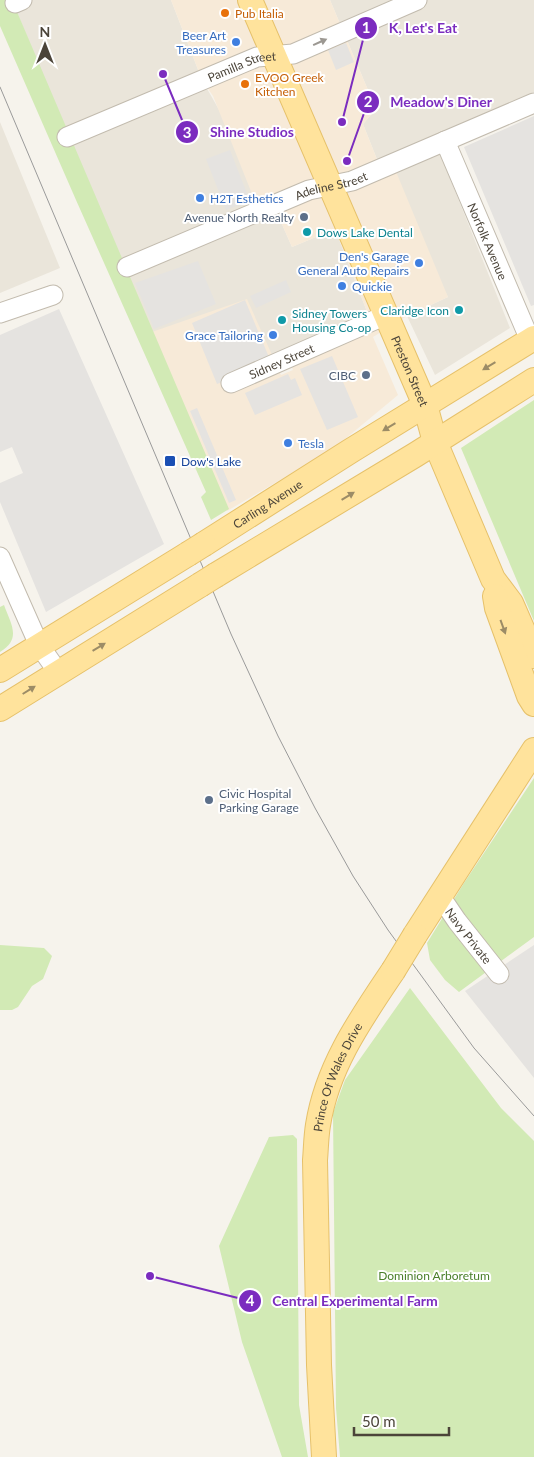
<svg xmlns="http://www.w3.org/2000/svg" width="534" height="1457" viewBox="0 0 534 1457" font-family="Lato,sans-serif">
	<rect width="100%" height="100%" fill="#f6f3ec"/>
	<path fill="#eae5da" d="M12,0H171L202,80L273,204L292,247L335,229L371,322L289,359L149,333Z
		M330,0H534V92L433,136L510,328L435,375L407,316L448,297L380,167L363,124L376,109Z
		M0,122L60,268L0,293Z"/>
	<path fill="#f7ead8" d="M171,0H330L376,109L363,124L380,167L392,162L448,297L407,316L373,337L398,395L333,449L227,511L149,333L247,299L281,375L293,370L289,359L371,322L335,229L292,247L273,204L258,209L213,96L202,80Z"/>
	<path fill="#d2eab5" d="M0,0H12L229,509L211,520L201,497L206,492L76,200L0,26Z
		M534,400V621L461,448Z
		M4,605C11,624 22,639 0,652V607Z
		M534,778V937L459,992L445,980L430,960L427,943L464,883Z
		M0,945L44,948L52,956L43,979L32,986L18,1007L12,1010H0Z
		M410,988L501,1108L534,1141V1457H340L336,1408L333,1113L345,1080Z
		M293,1135L297,1139L299,1405L308,1457H282L242,1342L219,1246L269,1137Z"/>
	<path fill="#e5e3e0" d="M346,43L354,62L336,70L328,50Z
		M534,116V305L531,306L464,147Z
		M230,150L250,201L226,210L206,159Z
		M198,261L216,304L154,329L135,283Z
		M286,280L291,292L256,308L250,296Z
		M245,300L271,362L217,384L192,323Z
		M59,309L164,544L46,612L0,502V483L23,473L12,447L0,452V335Z
		M332,356L358,417L327,430L300,369Z
		M288,374L291,380L295,378L302,395L255,415L245,393Z
		M197,408L236,500L229,503L190,411Z
		M534,945V1078L465,991Z"/>
	<g fill="none" stroke-linecap="round" stroke-linejoin="round">
		<defs>
			<g id="minor">
				<path d="M15,3L22,0"/>
				<path id="s1" d="M67,137L257,57L293,54L417,0"/>
				<path id="s2" d="M445,141L530,340"/>
				<path id="s3" d="M127,267L309,190L352,181L534,103"/>
				<path d="M0,313L53,295"/>
				<path id="s4" d="M231,383L386,315"/>
				<path d="M0,557L39,645L58,672"/>
				<path id="s5" d="M440,896L457,921L499,974"/>
			</g>
			<g id="major">
				<path id="s6" d="M250,0L425,405L435,442L493,579L511,603L534,656"/>
				<path id="s7" d="M204,544L352,450L534,338"/>
				<path d="M216,575L415,455L534,380"/>
				<path d="M495,596L497,608L529,696L534,704"/>
				<path d="M0,670L188,554"/>
				<path d="M0,709L200,585"/>
				<path d="M415,935L534,750"/>
				<path id="s8" d="M324,1457L319,1365L315,1160C316,1149 316,1137 318,1125C327,1067 360,1020 393,971"/>
			</g>
		</defs>
		<use href="#minor" stroke="#c2bbae" stroke-width="21"/>
		<use href="#major" stroke="#e6c16a" stroke-width="26"/>
		<use href="#minor" stroke="#fff" stroke-width="19"/>
		<use href="#major" stroke="#ffe39c" stroke-width="24"/>
		<path stroke="#9a9a9a" stroke-width="1" d="M0,87L231,634L278,736L315,808L353,876L388,930L474,1048L534,1116"/>
		<defs>
			<path id="major-bridge" d="M188,554L204,544
				M200,585L216,575
				M393,971L415,935"/>
		</defs>
		<use href="#major-bridge" stroke="#e6c16a" stroke-width="26" stroke-linecap="butt"/>
		<use href="#major-bridge" stroke="#ffe39c" stroke-width="24"/>
	</g>
	<defs><path id="oneway-solid" d="M-6-.8H1V-3.2L6.5 0L1 3.2V.8H-6Z" transform="scale(1.25)"/></defs>
	<use fill="#9c9892" href="#oneway-solid" transform="translate(320 42) rotate(-24)"/>
	<g fill="#9c8c66">
		<use href="#oneway-solid" transform="translate(489 366) rotate(149)"/>
		<use href="#oneway-solid" transform="translate(389 427) rotate(149)"/>
		<use href="#oneway-solid" transform="translate(348 496) rotate(-31)"/>
		<use href="#oneway-solid" transform="translate(503 627) rotate(70)"/>
		<use href="#oneway-solid" transform="translate(99 647) rotate(-31)"/>
		<use href="#oneway-solid" transform="translate(29 690) rotate(-32)"/>
	</g>
	<g fill="#e8710a" stroke="#fff" stroke-width="2">
		<circle cx="225" cy="13" r="5"/>
		<circle cx="245" cy="84" r="5"/>
	</g>
	<g fill="#3f7fe0" stroke="#fff" stroke-width="2">
		<circle cx="236" cy="42" r="5"/>
		<circle cx="200" cy="198" r="5"/>
		<circle cx="419" cy="263" r="5"/>
		<circle cx="342" cy="286" r="5"/>
		<circle cx="273" cy="335" r="5"/>
		<circle cx="288" cy="443" r="5"/>
	</g>
	<g fill="#5c6f8a" stroke="#fff" stroke-width="2">
		<circle cx="304" cy="217" r="5"/>
		<circle cx="366" cy="375" r="5"/>
		<circle cx="209" cy="800" r="5"/>
	</g>
	<g fill="#0f9aa8" stroke="#fff" stroke-width="2">
		<circle cx="307" cy="232" r="5"/>
		<circle cx="459" cy="310" r="5"/>
		<circle cx="282" cy="320" r="5"/>
	</g>
	<rect fill="#1a4fb4" stroke="#fff" stroke-width="2" x="164" y="455" width="12" height="12" rx="2.5"/>
	<g text-anchor="middle" dominant-baseline="central" stroke-width="4" stroke-linejoin="round" paint-order="stroke">
		<g font-size="12" fill="#c56008" stroke="#fff" text-anchor="start">
			<text x="235" y="13">Pub Italia</text>
			<text x="255" y="77">EVOO Greek<tspan x="255" dy="14">Kitchen</tspan></text>
		</g>
		<g font-size="12" fill="#366cbe" stroke="#fff" text-anchor="end">
			<text x="226" y="35">Beer Art<tspan x="226" dy="14">Treasures</tspan></text>
			<text x="210" y="198" text-anchor="start">H2T Esthetics</text>
			<text x="409" y="256">Den's Garage<tspan x="409" dy="14">General Auto Repairs</tspan></text>
			<text x="352" y="286" text-anchor="start">Quickie</text>
			<text x="263" y="335">Grace Tailoring</text>
			<text x="298" y="443" text-anchor="start">Tesla</text>
		</g>
		<g font-size="12" fill="#4b4439" stroke="#fff">
			<text stroke="none"><textPath href="#s1" startOffset="189">Pamilla Street</textPath></text>
			<text stroke="none"><textPath href="#s3" startOffset="220">Adeline Street</textPath></text>
			<text stroke="none"><textPath href="#s2" startOffset="109">Norfolk Avenue</textPath></text>
			<text stroke="none"><textPath href="#s4" startOffset="55">Sidney Street</textPath></text>
			<text stroke="none"><textPath href="#s6" startOffset="404">Preston Street</textPath></text>
			<text stroke="none"><textPath href="#s7" startOffset="75">Carling Avenue</textPath></text>
			<text stroke="none"><textPath href="#s5" startOffset="49">Navy Private</textPath></text>
			<text stroke="none"><textPath href="#s8" startOffset="384">Prince Of Wales Drive</textPath></text>
		</g>
		<g font-size="12" fill="#4e5e75" stroke="#fff" text-anchor="end">
			<text x="294" y="217">Avenue North Realty</text>
			<text x="356" y="375">CIBC</text>
			<text x="219" y="793" text-anchor="start">Civic Hospital<tspan x="219" dy="14">Parking Garage</tspan></text>
		</g>
		<g font-size="12" fill="#0d838f" stroke="#fff" text-anchor="start">
			<text x="317" y="232">Dows Lake Dental</text>
			<text x="449" y="310" text-anchor="end">Claridge Icon</text>
			<text x="292" y="313">Sidney Towers<tspan x="292" dy="14">Housing Co-op</tspan></text>
		</g>
		<g font-size="12" fill="#164399" stroke="#fff" text-anchor="start">
			<text x="181" y="461">Dow's Lake</text>
		</g>
		<g font-size="12" fill="#4a7f2a" stroke="#fff">
			<text x="434" y="1275">Dominion Arboretum</text>
		</g>
	</g>
	<path fill="none" stroke="#7b2cbf" stroke-width="2" d="M342 122L366 28M347 161L368 102M163 74L187 132M150 1276L250 1301"/>
	<g fill="#7b2cbf" stroke="#fff" stroke-width="2">
		<circle cx="342" cy="122" r="5"/>
		<circle cx="347" cy="161" r="5"/>
		<circle cx="163" cy="74" r="5"/>
		<circle cx="150" cy="1276" r="5"/>
		<circle cx="366" cy="28" r="12"/>
		<circle cx="368" cy="102" r="12"/>
		<circle cx="187" cy="132" r="12"/>
		<circle cx="250" cy="1301" r="12"/>
	</g>
	<g font-size="15" text-anchor="middle" font-weight="bold" fill="#fff">
		<text x="366" y="33">1</text>
		<text x="368" y="107">2</text>
		<text x="187" y="138">3</text>
		<text x="250" y="1306">4</text>
	</g>
	<g font-size="14" text-anchor="middle" font-weight="bold" fill="#7b2cbf" stroke="#fff" stroke-width="4" stroke-linejoin="round" paint-order="stroke">
		<text x="423" y="33">K, Let's Eat</text>
		<text x="441" y="107">Meadow's Diner</text>
		<text x="252" y="137">Shine Studios</text>
		<text x="355" y="1306">Central Experimental Farm</text>
	</g>
	<g transform="translate(45 45)" stroke="#ffffff" stroke-width="4" paint-order="stroke">
	<path d="M0-4L9 19L0 12L-9 19Z" fill="#4b4439"/>
	<text y="-8" font-size="14" font-weight="bold" text-anchor="middle" fill="#4b4439">N</text>
	</g>
	<path d="M354 1427v8h95v-8" fill="none" stroke="#4b4439" stroke-width="2.5"/>
	<text x="362" y="1427" font-size="15" fill="#4b4439" stroke="#ffffff" stroke-width="4" paint-order="stroke">50 m</text>
</svg>
